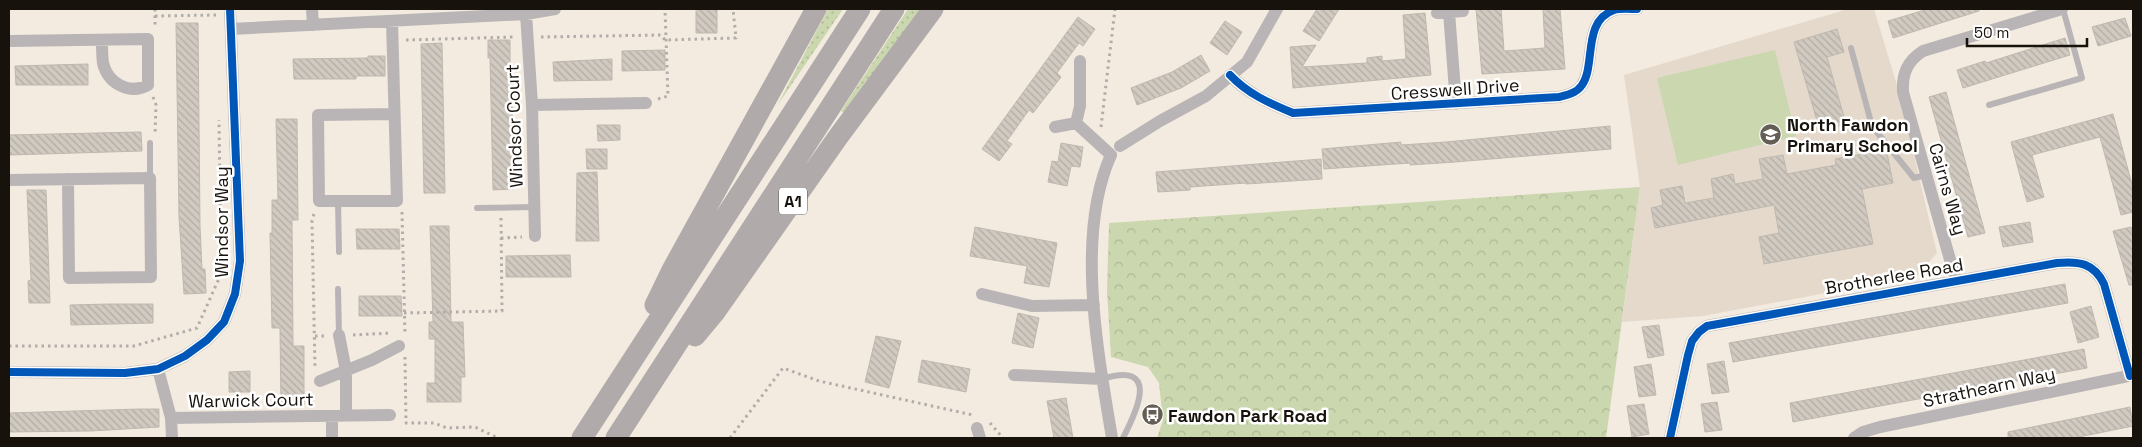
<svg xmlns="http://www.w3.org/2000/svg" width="2142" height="447" viewBox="0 0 2142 447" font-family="'Space Grotesk',sans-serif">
	<defs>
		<pattern id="grass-dots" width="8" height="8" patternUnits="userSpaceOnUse" patternTransform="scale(1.25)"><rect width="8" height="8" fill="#cbd7af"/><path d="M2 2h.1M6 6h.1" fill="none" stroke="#aeb895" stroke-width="1.8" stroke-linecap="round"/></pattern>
		<pattern id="park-crowns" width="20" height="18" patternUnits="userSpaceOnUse" patternTransform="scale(1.25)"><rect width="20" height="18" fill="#cbd7af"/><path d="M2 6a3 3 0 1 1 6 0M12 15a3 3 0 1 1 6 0" fill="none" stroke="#aeb895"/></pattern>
		<pattern id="building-back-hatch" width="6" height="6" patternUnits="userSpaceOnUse" patternTransform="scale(1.25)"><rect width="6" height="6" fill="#d0cac1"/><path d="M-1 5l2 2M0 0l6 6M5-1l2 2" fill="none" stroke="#b2aca4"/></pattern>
	</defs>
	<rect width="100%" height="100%" fill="#f3ebdf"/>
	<path fill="#e5d9cb" d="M1848,9H1874L1899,92L1937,253L1917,276L1703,316L1622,322L1640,187L1624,75Z"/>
	<path fill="url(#grass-dots)" d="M828,9H843L777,106Z
		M908,9H927L845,113L841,111Z"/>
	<path fill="url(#park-crowns)" d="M1640,187L1606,438H1157L1163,420L1159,383L1148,367L1111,357L1107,290L1109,223Z"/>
	<path fill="#cbd7af" d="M1775,50L1796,136L1678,165L1657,78Z"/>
	<path fill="url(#building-back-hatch)" stroke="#beb8af" d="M696,9H717V33H696Z
		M1317,9H1339L1319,41L1303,31Z
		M1476,9H1501L1504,51L1545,48L1543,9H1560L1565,69L1482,74Z
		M1928,9H1979V11L1893,38L1888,21Z
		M1425,13L1431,75L1293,88L1290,47L1316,45L1302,67L1367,63V58L1382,56V61L1406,59L1403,15Z
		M1078,17L1095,29L1083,46L1079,43L1057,73L1061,77L1033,113L1029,110L1007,141L1012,144L999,161L982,149Z
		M2125,18L2131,36L2098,46L2092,27Z
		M1225,21L1242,32L1227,55L1210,43Z
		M176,23H198L200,226L202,269H205L206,293L184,294L179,216Z
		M1837,29L1844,52L1827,57L1846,124L1820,131L1794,42Z
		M2065,38L2070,55L1963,88L1957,70L1985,61L1986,63Z
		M488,40H510V66H512L513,189L493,190L490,57L488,58Z
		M442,43L445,193H424L421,44Z
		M665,50V70L622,71V51Z
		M1201,55L1210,71L1181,88L1137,105L1131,88L1172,72Z
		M368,56H385V76H356V79H294L293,59L368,58Z
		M612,59V80L554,81L553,62Z
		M88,64V85H16L15,66Z
		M1946,92L1985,233L1968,237L1929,97Z
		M2113,114L2133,188V212L2121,215L2100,137L2032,155L2044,197L2027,202L2011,142Z
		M276,119H297L298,220H292L293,346H304V405H281L280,328H272L270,233H272V200H278Z
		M597,125H620V140L598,141Z
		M1610,126L1611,149L1455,162L1410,165V163L1324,169L1322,149L1401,142V145L1446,142Z
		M141,132L142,151L9,155V135Z
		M1061,143L1083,147L1080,167L1071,166L1067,186L1048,182L1052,161L1058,162Z
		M586,149H607V169H587Z
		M1885,150L1887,153L1893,183L1862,189L1873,244L1764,264L1759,237L1779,233L1774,205L1655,228L1651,208L1663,205L1660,190L1682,186L1685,203L1714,198L1711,179L1733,174L1735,184L1763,179L1759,159L1783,155L1787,174L1836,165L1835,159Z
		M1321,159L1322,179L1246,184V183L1190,187V190L1158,192L1156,172Z
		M597,172L599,241H576L577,173Z
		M27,190H46L50,303H29L28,281L31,280Z
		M2030,222L2033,242L2003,247L1999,227Z
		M430,226H449L451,322H463L465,377H461V402H427V383H435V339H429V322H433Z
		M975,227L1057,243L1049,287L1024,283L1027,266L970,256Z
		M2131,227L2133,234V285H2129L2113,231Z
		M356,229H399L400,249H357Z
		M570,255L571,277H506V256Z
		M2065,284L2068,303L1733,362L1729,343Z
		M359,296H401L402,316H359Z
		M110,304H153V323L71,325L70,305Z
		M2091,306L2099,337L2078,343L2070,312Z
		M1018,313L1039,318L1033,348L1012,343Z
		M1659,325L1664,355L1648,358L1642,327Z
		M876,336L901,341L889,388L865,382Z
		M2084,349L2087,368L1793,422L1790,403Z
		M922,360L970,369L966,392L918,382Z
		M1724,361L1729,392L1712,394L1707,364Z
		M1651,364L1656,395L1639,397L1634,367Z
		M250,371V392H229V372Z
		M1066,398L1073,438H1054L1047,401Z
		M1717,402L1722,430L1705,432L1701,404Z
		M1644,404L1649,434L1632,437L1627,406Z
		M2130,407L2133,426L2074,438H2008V432Z
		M140,409H159V427L91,431L9,432V413Z"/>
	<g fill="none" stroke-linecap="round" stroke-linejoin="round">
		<path stroke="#b1adaa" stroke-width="3" stroke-dasharray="2.5 4" stroke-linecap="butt" d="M155,9V28
			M155,16L217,15
			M541,37L661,35L665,40L736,38L733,9
			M406,40L514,37
			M153,97L156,105L155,135
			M658,99L668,96L665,9
			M1101,127L1115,9
			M402,212L405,335
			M314,214L312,221L315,369
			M501,238L522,237
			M404,313L502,311L501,217
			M353,335L391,333
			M315,336H326
			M9,346H134L197,328L221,274L219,120
			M405,357L406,423
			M405,423H434L447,428L475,427L498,438
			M990,423L1003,438
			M730,438L783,368L819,381L973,415"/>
		<path stroke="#b9b5b6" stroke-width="6" d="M1851,48L1872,126L1914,178L1926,175
			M1989,105L2082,78L2063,9
			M150,143V178
			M338,201L339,252
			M477,208L534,207
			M338,289L339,335
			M1102,379C1160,361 1138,409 1123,438"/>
		<path stroke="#b9b5b6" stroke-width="12" d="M312,9L313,25
			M1449,12L1456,104
			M1437,13L1463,11
			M526,14L532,105L535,236
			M392,21L397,201H319L318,115L394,114
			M231,29L526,14L555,9
			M9,41L148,39V85C130,95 108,84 103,63C102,56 102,47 102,40
			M1230,75C1248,94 1269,103 1293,113L1559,97C1567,95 1577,93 1582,85C1596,65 1582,21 1614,10C1620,8 1630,9 1637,9
			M532,105L646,103
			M1076,123L1111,155C1075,235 1098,353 1112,438
			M1055,127L1076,123L1080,106V61
			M1120,146L1160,121L1206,96L1247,62L1277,9
			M9,180L150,178L151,277L69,278L68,179
			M1956,281L1903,92C1902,74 1907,61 1923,51L2062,9
			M982,294L1032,306L1094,305
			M339,335L346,371V416
			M158,369L171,418L172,438
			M9,372L125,373L158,369L185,356L207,340L224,322L235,294L240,261L230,9
			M1014,375L1102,379
			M320,381L372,360L399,346
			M332,416V438
			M171,418L390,415
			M977,428L980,438
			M1670,438L1688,355L1692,341L1699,332L1707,326L2057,263C2079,261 2094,263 2104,284L2130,376
			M1854,438L1863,432L1880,427L2133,375"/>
		<path stroke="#b0abaa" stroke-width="21" d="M655,305L672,270L816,9
			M695,336L715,312L838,137L933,9
			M582,438L860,9
			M616,438L894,9"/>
		<defs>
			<path id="cycleway" d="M1230,75C1248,94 1269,103 1293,113L1559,97C1567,95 1577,93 1582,85C1596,65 1582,21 1614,10C1620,8 1630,9 1637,9
				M9,372L125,373L158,369L185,356L207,340L224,322L235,294L240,261L230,9
				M1670,438L1688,355L1692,341L1699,332L1707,326L2057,263C2079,261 2094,263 2104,284L2130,376"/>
		</defs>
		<use href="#cycleway" stroke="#fff" stroke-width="11"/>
		<use href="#cycleway" stroke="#0057b8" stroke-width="8"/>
	</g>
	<defs>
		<symbol id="school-disc" viewBox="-11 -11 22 22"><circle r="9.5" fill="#645e55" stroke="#fff"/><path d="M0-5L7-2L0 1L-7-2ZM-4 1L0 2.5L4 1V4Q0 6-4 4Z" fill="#fff"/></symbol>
		<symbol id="bus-disc" viewBox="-11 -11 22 22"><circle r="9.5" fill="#645e55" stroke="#fff"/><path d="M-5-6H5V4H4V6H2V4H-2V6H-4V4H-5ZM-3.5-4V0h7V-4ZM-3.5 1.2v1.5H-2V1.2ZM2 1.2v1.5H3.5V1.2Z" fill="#fff"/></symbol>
	</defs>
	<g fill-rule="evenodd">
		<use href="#school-disc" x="1758" y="122" width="25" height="25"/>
		<use href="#bus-disc" x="1140" y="402" width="25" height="25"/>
	</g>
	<g text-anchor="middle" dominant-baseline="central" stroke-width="5" stroke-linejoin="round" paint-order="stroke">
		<rect fill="#fff" stroke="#5d5954" stroke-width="1" x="779" y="187.5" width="28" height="27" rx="4"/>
		<g font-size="16" font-weight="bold" fill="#17120b">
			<text x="793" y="201">A1</text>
		</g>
		<g font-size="18" fill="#17120b" stroke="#fff">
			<text transform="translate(1455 89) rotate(-4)">Cresswell Drive</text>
			<text transform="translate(514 126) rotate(-92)">Windsor Court</text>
			<text transform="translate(1948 189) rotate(74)">Cairns Way</text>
			<text transform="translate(221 222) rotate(-90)">Windsor Way</text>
			<text transform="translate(1894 276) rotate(-10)">Brotherlee Road</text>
			<text transform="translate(1989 387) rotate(-12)">Strathearn Way</text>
			<text transform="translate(251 400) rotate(-1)">Warwick Court</text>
		</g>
		<g font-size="18" font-weight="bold" fill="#17120b" stroke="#fff" text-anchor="start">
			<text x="1787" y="124">North Fawdon<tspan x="1787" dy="21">Primary School</tspan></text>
			<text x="1168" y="415">Fawdon Park Road</text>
		</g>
	</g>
	<rect width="2142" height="447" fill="none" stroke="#17120b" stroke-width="20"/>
	<path d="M1967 38v8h120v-8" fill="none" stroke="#17120b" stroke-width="2.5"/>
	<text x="1974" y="38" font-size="15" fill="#17120b" stroke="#ffffff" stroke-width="4" paint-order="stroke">50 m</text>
</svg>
